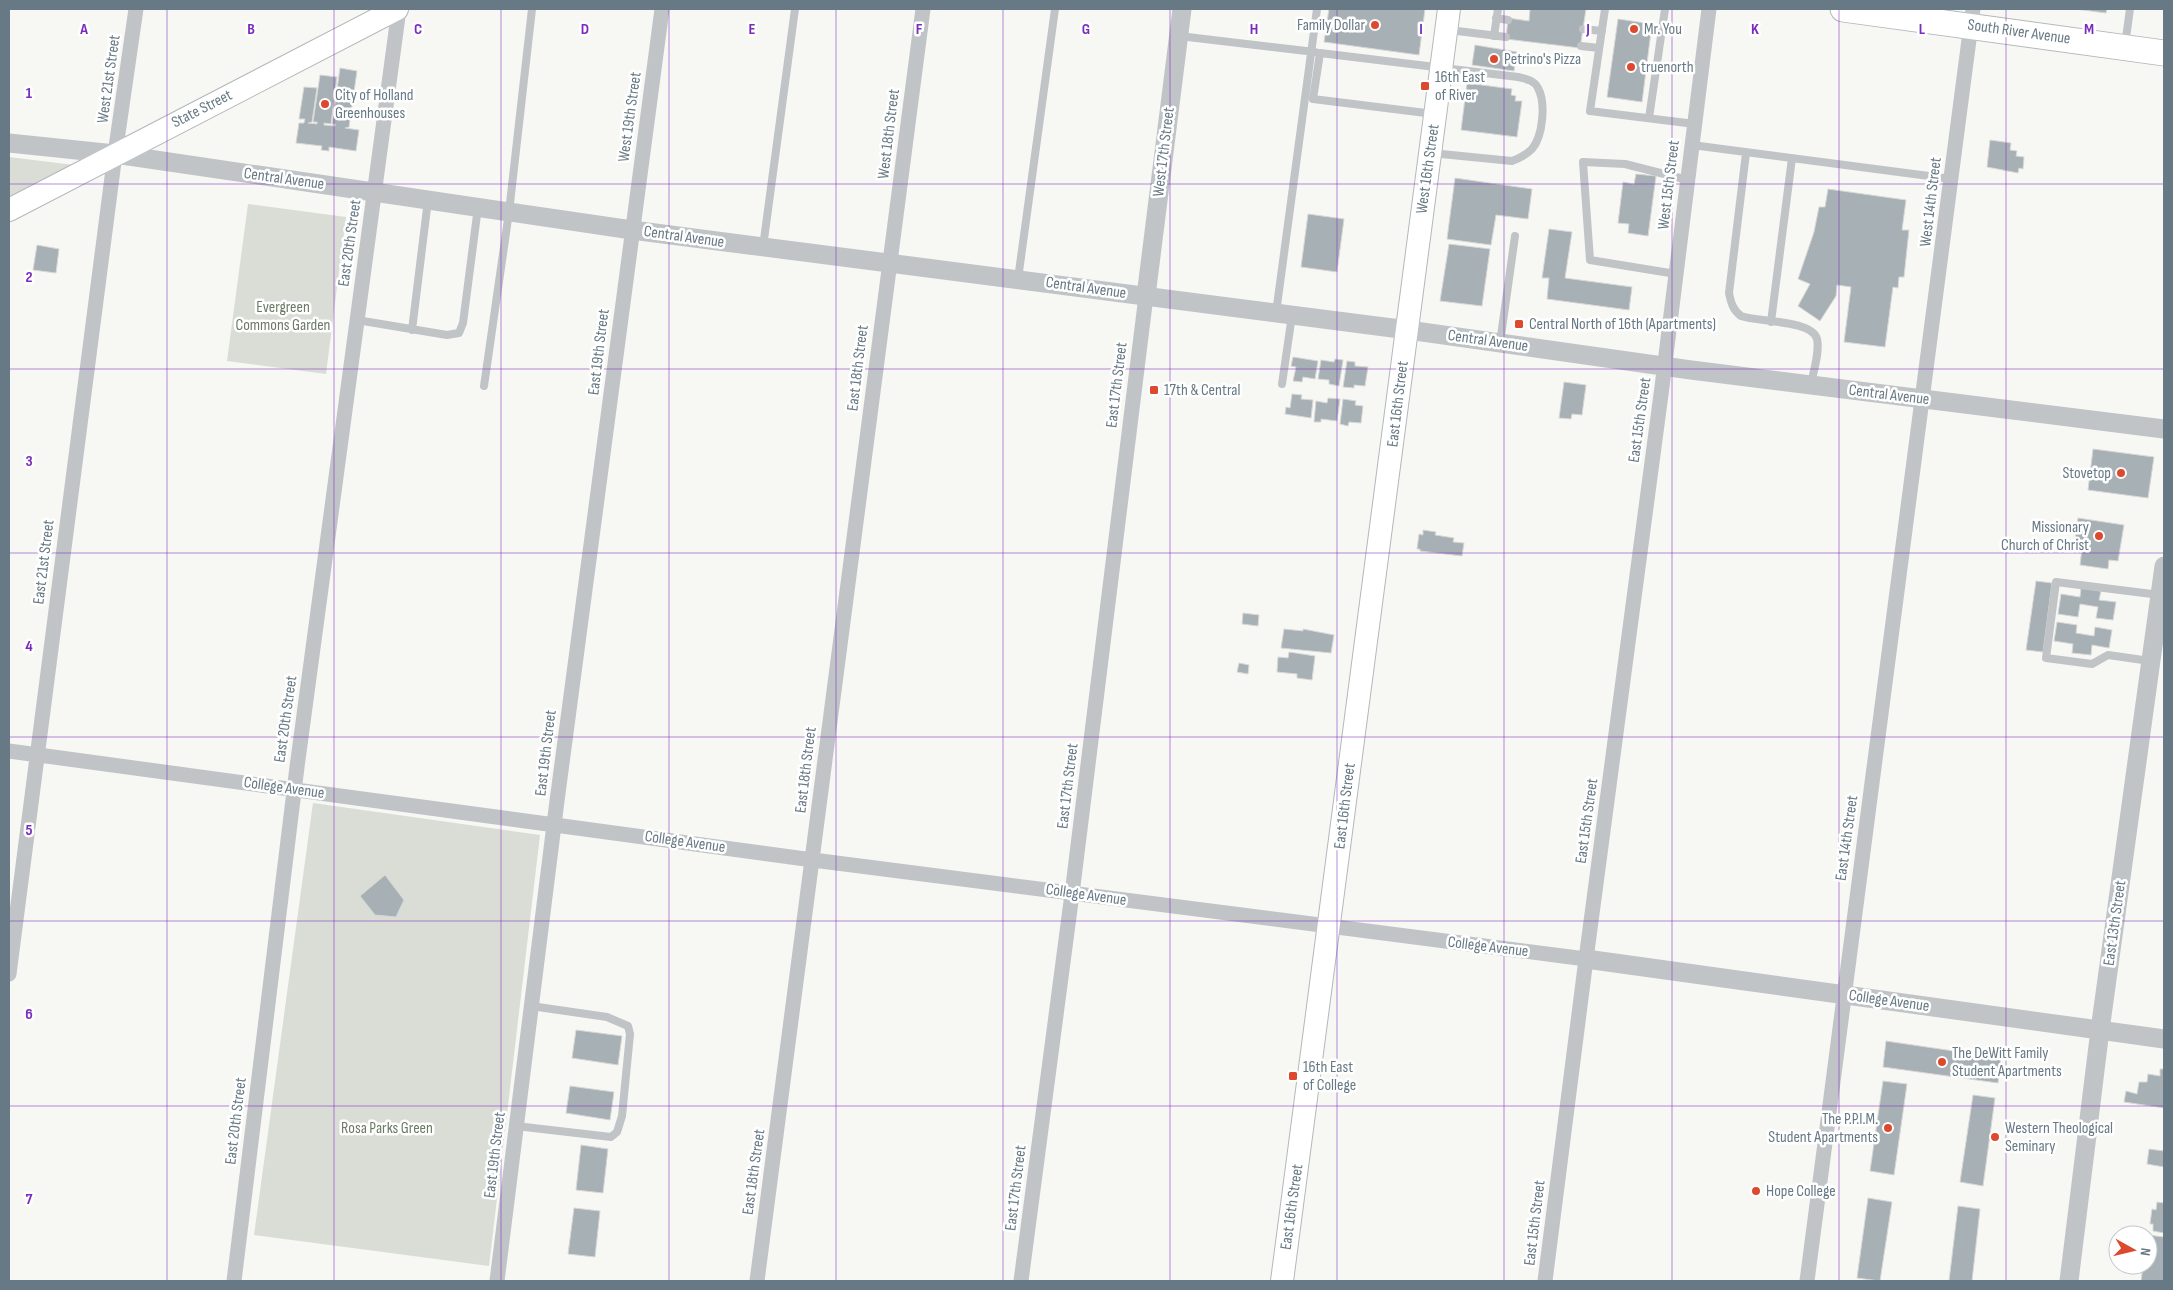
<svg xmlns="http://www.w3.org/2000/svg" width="2173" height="1290" viewBox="0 0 2173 1290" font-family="'Sofia Sans Condensed',sans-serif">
	<rect width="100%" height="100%" fill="#f7f7f4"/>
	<path fill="#d9ddd5" d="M9,157L74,165L9,198Z
		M248,204L346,217L326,374L227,361Z
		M313,803L540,835L489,1266L254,1235Z"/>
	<path fill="#a7b0b5" stroke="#d8d8d6" d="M1329,9H1425L1419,55L1324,42Z
		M1530,9H1586L1580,48L1506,39L1508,18L1529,21Z
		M2075,9H2107L2106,13Z
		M1618,19L1652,24L1642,102L1607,97Z
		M1475,45L1517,52L1514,71L1472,65Z
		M340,68L357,71L349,127L345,128L359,130L356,151L329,147V151L321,150L322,146L296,143L299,123H304L305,119H299L304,87L317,88L312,122L308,123L317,124V122H313L320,75L337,77L331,124L324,123V125L335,126V124H332Z
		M1467,83L1512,89L1511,95L1516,96L1515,101H1522L1517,137L1461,130Z
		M1990,140L2011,143L2010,150L2017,151L2016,156L2024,157L2023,169L2019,168L2018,173L1987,167Z
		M1636,174L1656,176L1648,236L1628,233L1629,224L1618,223L1623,182L1634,184Z
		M1455,178L1532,189L1528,219L1496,215L1491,245L1447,239Z
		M1828,189L1906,200L1902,230H1909L1904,277H1899L1898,288L1893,287L1885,347L1844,342L1851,287L1837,285L1836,296L1820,321L1798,306L1810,284L1798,279L1814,232L1819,207H1825Z
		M1308,214L1344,219L1337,272L1301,267Z
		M1549,229L1572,232L1565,278L1632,287L1629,310L1547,299L1549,278H1542Z
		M1449,244L1490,249L1482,306L1440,301Z
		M37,245L59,249L56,273L33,270Z
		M1293,357L1318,361L1315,379L1303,377L1302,382L1293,381L1296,367L1291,366Z
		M1335,359L1343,360L1339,386L1329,384V380L1318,379L1321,360L1334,362Z
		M1347,361L1355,362V366L1368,367L1365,386L1354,385V388L1343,387Z
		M1564,382L1586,385L1582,415L1572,414L1571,419L1559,418Z
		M1292,394L1302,395L1301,399L1313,400L1311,418L1285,414L1286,407L1290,408Z
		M1328,398L1340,399L1337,421L1321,419V422H1314L1316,401L1327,403Z
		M1343,399L1356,401L1355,405L1363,406L1361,423L1349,422L1348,426L1340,424Z
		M2093,449L2154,457L2148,498L2088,490Z
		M2078,518L2124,525L2118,561L2109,560L2108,569L2080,565L2082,548L2074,547Z
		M1423,530L1436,532L1435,535L1454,538L1453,542L1464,543L1462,556L1420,551V549H1417L1419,534L1423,535Z
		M2036,581L2052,583L2043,652L2026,650Z
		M2081,588L2101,591L2099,600L2116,602L2113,620L2096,618L2098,607L2080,604L2078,617L2058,614L2061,594L2080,597Z
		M1243,613L1259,615L1258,626L1242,624Z
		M2057,622L2077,625L2076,633L2094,636L2095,627L2112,630L2109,648L2092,645L2091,655L2072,653L2073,644L2054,641Z
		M1284,629L1303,631V629L1334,635L1331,653L1281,648Z
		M1289,652L1315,656L1312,680L1297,678V674L1277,672L1278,657L1288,658Z
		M1239,663L1249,665L1248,674L1237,672Z
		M385,875L404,900L396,917L375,915L360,896Z
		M576,1030L622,1036L618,1065L572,1058Z
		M1886,1041L2001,1058L1998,1083L1883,1067Z
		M2160,1069H2164V1108L2124,1102L2126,1091L2137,1094L2139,1082H2147L2148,1074L2160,1076Z
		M1883,1081L1907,1084L1894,1175L1870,1171Z
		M570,1086L614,1092L610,1120L566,1113Z
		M1973,1095L1995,1098L1983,1186L1960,1182Z
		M581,1145L608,1149L603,1193L576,1190Z
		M2149,1149L2164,1151V1167L2147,1164Z
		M1868,1198L1892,1202L1880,1281L1857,1278Z
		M2157,1202L2164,1203V1233L2153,1231V1224H2150L2152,1209L2156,1210Z
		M1958,1206L1980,1209L1972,1281H1949Z
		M574,1208L600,1211L595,1257L568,1254Z
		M2148,1235L2164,1237V1281H2141L2143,1265H2148Z"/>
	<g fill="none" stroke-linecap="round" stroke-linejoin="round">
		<defs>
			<path id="secondary" d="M9,210L397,9
				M1282,1281L1449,9"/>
			<path id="primary" d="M1843,9L2164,53"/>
		</defs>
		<use href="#secondary" stroke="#b2b8bc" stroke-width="24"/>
		<use href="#primary" stroke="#b3b8bb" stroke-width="27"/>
		<path stroke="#c0c4c7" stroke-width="8" d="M1605,9L1590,111L1695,124
			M1496,18L1508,20
			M1583,29L1602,31
			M1449,30L1506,37
			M1179,36L1315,52
			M1494,36L1498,9
			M2125,45L2130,9
			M1581,46L1599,48
			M1649,118L1665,9
			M1692,145L1952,179
			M1431,153L1512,161C1520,158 1526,155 1532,149C1543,136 1546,103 1538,88C1534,80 1526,79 1518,77L1320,53L1313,99L1434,114
			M1746,153L1729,293C1731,303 1733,310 1741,316C1758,322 1812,320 1817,339C1820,352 1813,372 1811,385
			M763,247L795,9
			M1676,274L1590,260L1583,162L1625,164L1688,180
			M1018,279L1055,9
			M1276,313L1317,9
			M357,320L447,335L459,333L463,323L478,207
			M1771,322L1792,158
			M412,330L428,200
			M1500,343L1515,236
			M1282,384L1292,315
			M484,386L509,212L532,9
			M2150,661L2108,655L2092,664L2046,658L2056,582L2160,595
			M516,1126L611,1137L617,1132L622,1116L630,1034L628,1026L607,1017L531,1006"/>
		<path stroke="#c0c4c7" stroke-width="15" d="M9,751L813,860L1586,959
			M9,974L115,154L136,9
			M234,1281L297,767L399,9
			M497,1281L557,801L662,9
			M757,1281L923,9
			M1021,1281L1072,894L1146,296
			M1545,1281L1586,959L1662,387L1709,9
			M1807,1281L1973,9"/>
		<path stroke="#c0c4c7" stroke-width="19" d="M9,143L115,154L632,230L1408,330L1691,370L2164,429
			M1146,296L1182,9
			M1586,959L2164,1039
			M2069,1281L2100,1030L2164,566"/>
		<use href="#secondary" stroke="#fff" stroke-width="22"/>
		<use href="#primary" stroke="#fff" stroke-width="25"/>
	</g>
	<path fill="none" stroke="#7b2cbf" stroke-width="1" stroke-opacity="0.55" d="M167,9V1281M334,9V1281M501,9V1281M669,9V1281M836,9V1281M1003,9V1281M1170,9V1281M1337,9V1281M1504,9V1281M1672,9V1281M1839,9V1281M2006,9V1281M9,184H2164M9,369H2164M9,553H2164M9,737H2164M9,921H2164M9,1106H2164"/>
	<g fill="#dc492e" stroke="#fff" stroke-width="2">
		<circle cx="1375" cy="25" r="5"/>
		<circle cx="1634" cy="29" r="5"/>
		<circle cx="1494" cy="59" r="5"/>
		<circle cx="1631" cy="67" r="5"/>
		<rect x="1420" y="81" width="10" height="10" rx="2.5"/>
		<circle cx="325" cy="104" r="5"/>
		<rect x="1514" y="319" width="10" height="10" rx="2.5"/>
		<rect x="1149" y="385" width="10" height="10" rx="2.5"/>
		<circle cx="2121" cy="473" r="5"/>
		<circle cx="2099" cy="536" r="5"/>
		<circle cx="1942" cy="1062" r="5"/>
		<rect x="1288" y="1071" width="10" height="10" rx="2.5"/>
		<circle cx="1888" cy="1128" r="5"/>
		<circle cx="1995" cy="1137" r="5"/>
		<circle cx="1756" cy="1191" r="5"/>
	</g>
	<g text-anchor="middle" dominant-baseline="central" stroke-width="5" stroke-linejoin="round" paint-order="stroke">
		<g font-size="16" fill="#677984" stroke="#fff" text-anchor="start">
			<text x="1365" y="25" text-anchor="end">Family Dollar</text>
			<text x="1644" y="29">Mr. You</text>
			<text x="1504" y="59">Petrino's Pizza</text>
			<text x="1641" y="67">truenorth</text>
			<text x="1435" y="77">16th East<tspan x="1435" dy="18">of River</tspan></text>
			<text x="335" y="95">City of Holland<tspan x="335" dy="18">Greenhouses</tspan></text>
			<text x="1529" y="324">Central North of 16th (Apartments)</text>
			<text x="1164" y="390">17th &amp; Central</text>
			<text x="2111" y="473" text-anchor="end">Stovetop</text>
			<text x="2089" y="527" text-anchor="end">Missionary<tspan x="2089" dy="18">Church of Christ</tspan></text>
			<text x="1952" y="1053">The DeWitt Family<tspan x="1952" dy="18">Student Apartments</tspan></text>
			<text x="1303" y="1067">16th East<tspan x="1303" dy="18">of College</tspan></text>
			<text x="1878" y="1119" text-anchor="end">The P.P.I.M.<tspan x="1878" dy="18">Student Apartments</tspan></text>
			<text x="2005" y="1128">Western Theological<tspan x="2005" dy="18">Seminary</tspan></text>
			<text x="1766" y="1191">Hope College</text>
		</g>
		<g font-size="16" fill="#677984" stroke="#fff">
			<text transform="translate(2019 32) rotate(8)">South River Avenue</text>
			<text transform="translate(109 79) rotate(-82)">West 21st Street</text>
			<text transform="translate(202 109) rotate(-27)">State Street</text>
			<text transform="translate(630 117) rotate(-82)">West 19th Street</text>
			<text transform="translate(889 134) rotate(-83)">West 18th Street</text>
			<text transform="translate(1164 152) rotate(-83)">West 17th Street</text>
			<text transform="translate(1428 169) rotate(-82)">West 16th Street</text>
			<text transform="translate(284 179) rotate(8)">Central Avenue</text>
			<text transform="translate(1669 185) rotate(-83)">West 15th Street</text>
			<text transform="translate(1931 202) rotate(-83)">West 14th Street</text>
			<text transform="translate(684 237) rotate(8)">Central Avenue</text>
			<text transform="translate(350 243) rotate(-82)">East 20th Street</text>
			<text transform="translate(1086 288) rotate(8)">Central Avenue</text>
			<text transform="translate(1488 341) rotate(8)">Central Avenue</text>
			<text transform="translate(599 352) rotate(-83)">East 19th Street</text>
			<text transform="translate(858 368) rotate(-83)">East 18th Street</text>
			<text transform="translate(1117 385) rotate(-83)">East 17th Street</text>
			<text transform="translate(1889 395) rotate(7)">Central Avenue</text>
			<text transform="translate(1398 404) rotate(-83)">East 16th Street</text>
			<text transform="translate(1640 420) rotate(-82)">East 15th Street</text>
			<text transform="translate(44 562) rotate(-83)">East 21st Street</text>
			<text transform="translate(286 719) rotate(-82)">East 20th Street</text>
			<text transform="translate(546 753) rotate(-83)">East 19th Street</text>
			<text transform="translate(806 770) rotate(-83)">East 18th Street</text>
			<text transform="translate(1068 786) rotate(-83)">East 17th Street</text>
			<text transform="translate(284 788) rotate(8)">College Avenue</text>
			<text transform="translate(1345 806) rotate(-83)">East 16th Street</text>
			<text transform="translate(1587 821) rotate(-82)">East 15th Street</text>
			<text transform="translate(1847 838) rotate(-82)">East 14th Street</text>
			<text transform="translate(685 842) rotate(8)">College Avenue</text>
			<text transform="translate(1086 895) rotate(8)">College Avenue</text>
			<text transform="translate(2115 923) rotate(-82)">East 13th Street</text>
			<text transform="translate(1488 947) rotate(7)">College Avenue</text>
			<text transform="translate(1889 1001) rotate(8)">College Avenue</text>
			<text transform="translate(236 1121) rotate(-83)">East 20th Street</text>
			<text transform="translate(495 1155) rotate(-83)">East 19th Street</text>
			<text transform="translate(754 1172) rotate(-82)">East 18th Street</text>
			<text transform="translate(1016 1188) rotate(-83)">East 17th Street</text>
			<text transform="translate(1292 1207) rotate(-82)">East 16th Street</text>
			<text transform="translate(1535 1223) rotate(-83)">East 15th Street</text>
		</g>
		<g font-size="16" fill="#6b7b65" stroke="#fff">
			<text x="283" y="307">Evergreen<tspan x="283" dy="18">Commons Garden</tspan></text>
			<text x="387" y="1128">Rosa Parks Green</text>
		</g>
	</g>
	<g font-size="16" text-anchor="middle" font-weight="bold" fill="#7b2cbf" stroke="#fff" stroke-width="5" stroke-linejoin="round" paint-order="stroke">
		<text x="84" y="34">A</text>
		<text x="251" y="34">B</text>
		<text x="418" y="34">C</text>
		<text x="585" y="34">D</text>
		<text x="752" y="34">E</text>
		<text x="919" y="34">F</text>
		<text x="1086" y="34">G</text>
		<text x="1254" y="34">H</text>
		<text x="1421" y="34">I</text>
		<text x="1588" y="34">J</text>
		<text x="1755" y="34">K</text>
		<text x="1922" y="34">L</text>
		<text x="2089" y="34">M</text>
		<text x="29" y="98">1</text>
		<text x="29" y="282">2</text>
		<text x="29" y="466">3</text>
		<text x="29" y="651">4</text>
		<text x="29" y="835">5</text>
		<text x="29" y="1019">6</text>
		<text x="29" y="1204">7</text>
	</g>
	<rect width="2173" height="1290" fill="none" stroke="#677984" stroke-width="20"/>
	<g transform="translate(2133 1250) rotate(98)"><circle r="24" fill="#ffffff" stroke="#c2c9ce"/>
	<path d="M0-4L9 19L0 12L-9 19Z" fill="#dc492e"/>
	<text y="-8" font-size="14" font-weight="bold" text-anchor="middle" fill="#677984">N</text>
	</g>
</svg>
